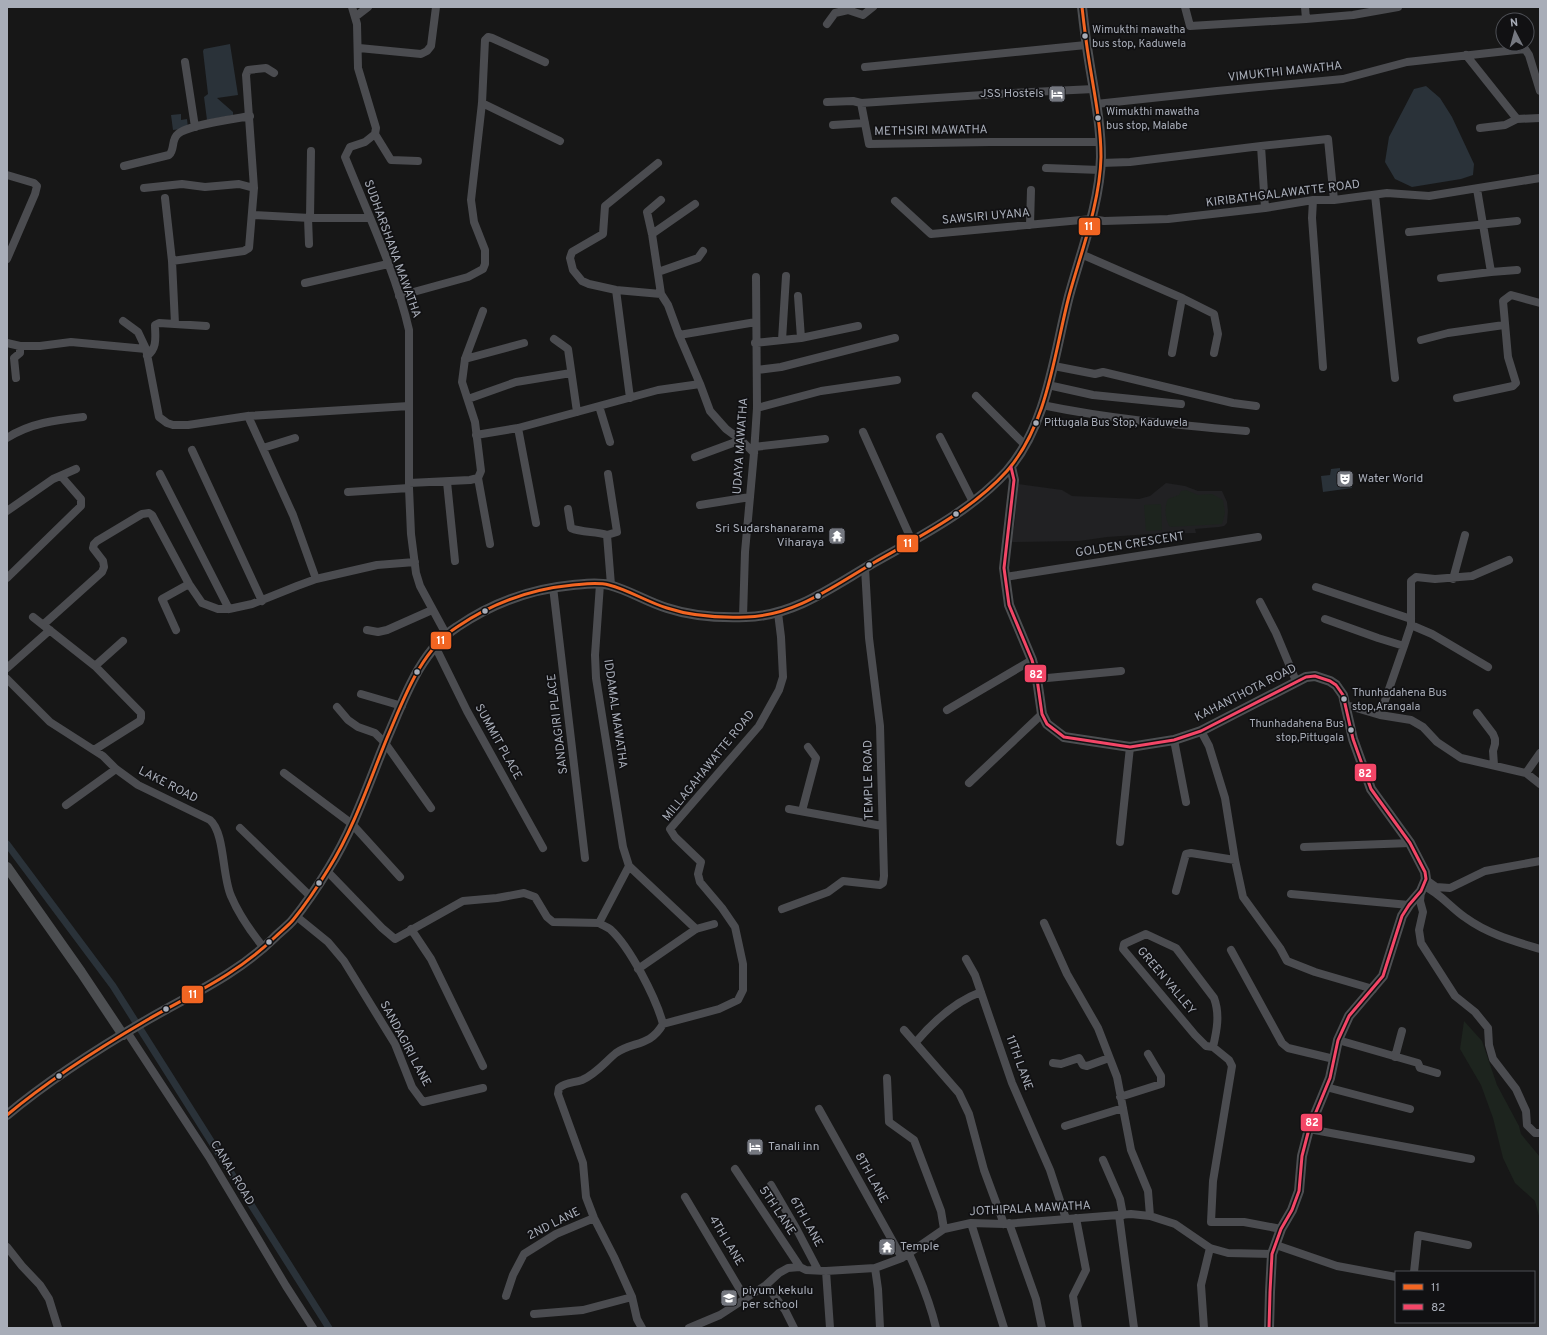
<svg xmlns="http://www.w3.org/2000/svg" width="1547" height="1335" viewBox="0 0 1547 1335" font-family="Overpass,sans-serif">
	<rect width="100%" height="100%" fill="#171717"/>
	<path fill="#212123" d="M1166,483L1185,486L1198,491H1222L1227,502L1228,511L1227,523L1224,526L1219,527L1195,529L1196,533L1150,534L1107,537L1079,541L1011,542L1015,522L1018,484L1062,490L1072,496L1139,499L1150,496Z"/>
	<path fill="#1d241e" d="M1186,490L1198,495L1212,494L1223,500L1225,513L1222,524L1170,527C1165,520 1164,507 1168,499L1179,495L1181,491Z
		M1161,504L1162,530L1146,531L1144,505Z
		M1464,1021L1482,1041L1497,1085L1519,1126L1521,1134L1540,1157V1220L1535,1201L1515,1183L1503,1158L1493,1118L1481,1085L1460,1049Z"/>
	<path fill="#2a3239" d="M230,44L238,95L217,98L233,112V115L207,120L204,97L208,94L203,51L204,49Z
		M1426,86L1440,98L1452,117L1474,164L1473,175L1461,179L1412,187L1395,179L1385,162L1389,137L1414,89Z
		M181,114V120L187,119L188,128L173,130L171,115Z
		M1340,468V472L1350,471L1352,488L1323,492L1321,476L1330,475L1331,469Z"/>
	<g fill="none" stroke-linecap="round" stroke-linejoin="round">
		<path stroke="#2a3239" stroke-width="7" d="M7,844L113,986L329,1328"/>
		<path stroke="#4b4c50" stroke-width="8" d="M352,7L357,24L358,68L376,128L375,134L365,142L350,147L345,157C367,212 396,273 409,330V488L411,534L416,573L420,586L446,634
			M1185,7L1190,26L1306,19L1305,7
			M355,17L368,7
			M1306,19L1353,15L1398,7
			M827,24L835,13L848,10L863,15L873,7
			M359,48L421,54L427,51L431,46L436,7
			M1466,55L1517,119
			M185,62L195,127
			M865,67L1086,45
			M1094,89L1013,93L861,103L869,144L990,142H1100
			M827,102L853,101L861,103
			M482,103L560,141
			M1096,104L1217,91L1343,79L1407,62L1525,49L1529,55L1540,91
			M833,125L865,123
			M1480,128L1505,125L1517,119L1540,118
			M375,134L391,160L418,161
			M1261,146L1328,139L1334,200
			M658,163L605,206L603,234L572,252L570,258L573,270L582,281L589,284L616,290L661,294
			M1101,163L1130,162L1261,146L1265,208
			M124,166L169,155C175,150 171,139 178,134C187,125 235,119 250,116
			M1046,168L1100,170
			M7,175L34,183L37,186L35,194L7,259
			M144,188L182,184L205,187L239,184L254,188
			M1477,189L1491,272
			M1375,195L1395,378
			M165,198L172,261L175,324
			M661,200L647,212L652,234L661,294L668,305L679,335L700,384L710,411L726,429L741,440L754,453
			M1313,200L1312,218L1323,367
			M895,201L931,234L1092,219L1104,221L1168,219L1265,208L1313,200H1334L1387,193L1429,196L1540,178
			M252,215L310,218H369
			M308,218L309,244
			M310,218L311,151
			M1030,225L1031,190
			M1409,232L1517,221
			M652,234L695,204
			M1081,254L1182,298L1214,314L1218,334L1214,353
			M172,261L244,251L249,248L254,188L246,75L248,70L266,68L274,73
			M658,272L698,258L703,251
			M1441,278L1491,272L1517,270
			M305,283L388,264
			M616,290L630,398
			M399,296L468,277L483,269L485,264V250L474,222L471,200L482,103L485,40L488,37L492,38L545,62
			M798,296L801,338
			M483,311L465,359L462,382L475,422L481,471L478,478L490,544
			M123,321L138,332L146,349L159,417L167,423L173,425H188L248,416L409,406
			M679,335L756,322
			M554,339L568,349L577,412
			M782,340L786,276
			M1421,340L1448,333L1504,325
			M7,343L20,346H40L71,342L146,349
			M755,343L801,338L858,326
			M1172,353L1182,298
			M147,356C158,348 155,336 155,325L159,323L206,326
			M465,359L524,343
			M1054,366L1095,374L1103,372L1233,403L1256,406
			M757,370L781,367L895,338
			M16,378L14,358L20,353V346
			M1048,385L1093,395L1181,404
			M976,396L1025,445
			M1457,398L1513,386L1516,383L1508,357L1503,301L1511,295L1540,303
			M468,399L516,382L571,373
			M1042,405C1109,419 1177,425 1246,431
			M599,406L610,442
			M757,408L821,391L897,380
			M248,416L293,515L316,579
			M518,428L536,523
			M863,432L912,541
			M476,435L518,428L658,390L700,384
			M940,437L973,502
			M7,438C30,423 56,420 83,417
			M754,447L825,439
			M263,448L295,438
			M192,450L262,601
			M695,457L741,440
			M160,474L229,609
			M608,474L617,532L607,535L611,585
			M447,482L455,561
			M409,483L470,480L478,478
			M348,492L409,488
			M700,505L750,497
			M568,509L571,528C582,533 596,531 607,535
			M7,511L53,479L76,469
			M1005,577L1258,537
			M7,578L81,506V499L61,476
			M1453,579L1465,535
			M600,584L595,655L596,678L623,847L629,866L599,923C602,925 607,927 610,929C630,947 656,998 663,1024C650,1047 633,1041 616,1053C605,1062 596,1074 582,1080C574,1083 566,1082 559,1088L558,1094L583,1163L586,1197L594,1218L614,1257L632,1297L637,1319L642,1328
			M553,587L585,858
			M1316,587L1411,619
			M1260,602L1276,633L1296,681
			M33,617L95,666L141,713V718L140,721L94,750
			M743,617L745,552L754,453L757,408L756,277
			M1325,619L1378,638L1404,646L1380,715
			M44,624L102,572L104,567L103,561L93,548L94,544L97,541L142,514L149,513L152,515L189,584L202,603L218,609H229L252,604L297,586L316,579L377,565L415,562
			M1411,625L1432,634L1488,667
			M176,630L162,599L189,584
			M367,630L378,632L387,630L432,610
			M435,646L467,711L543,848
			M1404,646L1411,625V581L1416,577L1435,579L1472,576L1509,560
			M95,666L123,641
			M7,668L50,630
			M7,679L50,722L103,756L116,769L138,785L210,820C225,833 222,876 231,896C239,915 251,932 264,948
			M1037,679L1121,671
			M361,694L402,706
			M1346,705L1380,715L1411,720L1423,727L1437,742L1461,758L1526,773L1540,784
			M337,707L348,720L358,727L375,733L385,743L431,808
			M947,710L1032,660
			M1477,713L1493,734L1495,739V744L1493,751L1494,765
			M1201,731L1209,746L1225,798L1235,860L1243,897L1280,948L1287,961L1315,972L1373,989
			M1174,740L1186,802
			M284,773L352,824L400,877
			M1526,773L1540,753
			M969,783L1042,714
			M66,805L116,769
			M789,809L882,826
			M802,811L816,758L808,747
			M240,828L310,896
			M1120,842L1130,747
			M1304,847L1410,843
			M629,866L696,929
			M327,871L382,928L395,939L463,901L497,898L524,893L535,897L547,917L553,922L599,923
			M1429,882L1436,887L1450,888L1485,871L1540,861
			M1424,886C1440,893 1451,908 1466,918C1488,934 1514,941 1540,949
			M1176,891L1186,854L1191,853L1235,860
			M1421,891L1420,901L1423,912L1419,930L1421,943L1455,996L1475,1012L1488,1028L1489,1045L1493,1059L1516,1089L1526,1111L1527,1125L1535,1133H1540
			M1291,894L1409,905
			M782,909L828,892L843,881L880,885L883,883L884,876L880,726L869,638L865,568
			M296,916L328,942L344,961L395,1044L412,1087L423,1102L483,1088
			M1044,923L1067,974L1098,1028L1117,1077L1131,1150L1148,1191L1150,1216
			M411,929L431,959L483,1066
			M1231,950L1282,1043L1288,1048L1334,1059
			M966,959L975,975L1012,1083L1050,1170L1066,1219
			M638,969L696,929L714,924
			M663,1024L719,1009L738,1000L743,990V964L735,927L722,908L700,882L698,874L701,862L675,837L670,829L759,726L779,690L783,677L781,637L778,613
			M904,1030L959,1093L969,1114L984,1170L1004,1224
			M127,1032L209,1157L286,1286L313,1328
			M1338,1040L1418,1063L1420,1068L1437,1073
			M916,1042C933,1022 956,1001 981,992
			M1213,1047C1217,1030 1220,1014 1214,998L1176,948L1146,934L1124,944L1123,949L1195,1035L1206,1046L1213,1047L1229,1060L1232,1066L1213,1181L1211,1222H1244L1281,1229
			M1395,1057L1402,1031
			M1053,1063L1061,1064L1079,1058L1083,1065L1087,1066L1109,1058
			M887,1078L889,1122L914,1140L941,1211L944,1229
			M1326,1087L1410,1109
			M1120,1097L1161,1084V1076L1148,1054
			M819,1109L902,1258
			M1065,1126L1123,1108
			M1309,1129L1471,1159
			M1103,1160L1120,1199L1123,1215
			M735,1169L800,1267
			M771,1185L796,1228L818,1270
			M685,1197L745,1298
			M1119,1215L1134,1328
			M1076,1218L1086,1270L1073,1296L1078,1328
			M971,1223L1004,1328
			M1009,1223L1036,1299L1042,1328
			M1276,1245L1337,1266L1396,1277
			M7,1247L22,1266L40,1285L49,1299L58,1328
			M909,1254C920,1278 930,1302 936,1328
			M875,1268L878,1289L880,1328
			M826,1271L830,1328
			M1414,1272L1418,1235L1468,1245
			M766,1285L785,1310L794,1328
			M506,1296L513,1275L524,1254L556,1234L594,1218
			M534,1314L583,1310L632,1297
			M689,1328L720,1315L766,1285L779,1273L788,1268L800,1267L806,1270L826,1271L875,1268L902,1258L944,1229L971,1223L1004,1224L1131,1214L1150,1216L1175,1224L1210,1248L1228,1253L1272,1254
			M1204,1328L1201,1285L1210,1248"/>
		<path stroke="#4d4f52" stroke-width="10" d="M1011,467L1014,480L1004,568L1009,605L1032,660L1037,679L1042,714L1047,724L1064,737L1130,747L1174,740L1201,731L1306,677L1315,676L1330,681L1336,685L1343,695L1353,739L1371,789L1410,843L1425,872L1426,879L1421,891L1409,905L1402,916L1383,976L1349,1016L1338,1040L1330,1078L1309,1129L1302,1156L1299,1191L1292,1210L1281,1229L1272,1254L1270,1292L1269,1328
			M7,867L81,972L123,1035
			M7,1115C50,1079 99,1048 147,1020C192,994 236,975 274,938C280,932 288,926 293,920C306,904 318,886 329,868C354,828 369,782 387,738C404,699 420,651 457,627C492,603 531,589 573,585C585,584 597,582 609,585C629,590 647,602 667,608C691,616 720,618 746,617C795,616 835,585 875,562C921,536 972,510 1007,471C1048,424 1054,354 1069,296C1081,252 1100,203 1101,157C1101,124 1094,92 1089,60C1086,42 1084,25 1082,7"/>
		<defs>
			<path id="bus-1" d="M7,1115C50,1079 99,1048 147,1020C192,994 236,975 274,938C280,932 288,926 293,920C306,904 318,886 329,868C354,828 369,782 387,738C404,699 420,651 457,627C492,603 531,589 573,585C585,584 597,582 609,585C629,590 647,602 667,608C691,616 720,618 746,617C795,616 835,585 875,562C921,536 972,510 1007,471C1048,424 1054,354 1069,296C1081,252 1100,203 1101,157C1101,124 1094,92 1089,60C1086,42 1084,25 1082,7"/>
			<path id="bus-2" d="M1011,467L1014,480L1004,568L1009,605L1032,660L1037,679L1042,714L1047,724L1064,737L1130,747L1174,740L1201,731L1306,677L1315,676L1330,681L1336,685L1343,695L1353,739L1371,789L1410,843L1425,872L1426,879L1421,891L1409,905L1402,916L1383,976L1349,1016L1338,1040L1330,1078L1309,1129L1302,1156L1299,1191L1292,1210L1281,1229L1272,1254L1270,1292L1269,1328"/>
		</defs>
		<use href="#bus-1" stroke="#111113" stroke-width="6"/>
		<use href="#bus-2" stroke="#111113" stroke-width="6"/>
		<use href="#bus-1" stroke="#f26522" stroke-width="3"/>
		<use href="#bus-2" stroke="#f34667" stroke-width="3"/>
	</g>
	<defs>
		<symbol id="hotel-square" viewBox="-11 -11 22 22"><rect x="-9" y="-9" width="18" height="18" rx="4" fill="#757880" stroke="#111113"/><path d="M-6-4.5h1.5V1H6V5H4.5V3h-9V5H-6ZM-4 0a1.8 1.8 0 1 1 3.6 0ZM.5 0V-2.5h3Q6-2.5 6 0Z" fill="#fff"/></symbol>
		<symbol id="theatre-square" viewBox="-11 -11 22 22"><rect x="-9" y="-9" width="18" height="18" rx="4" fill="#757880" stroke="#111113"/><path d="M-5-5.5Q0-4 5-5.5V0Q5 5 0 6Q-5 5-5 0ZM-3.3-2.5H-1v1.5H-3.3ZM1-2.5H3.3v1.5H1ZM-2.8 1Q0 5.5 2.8 1Z" fill="#fff"/></symbol>
		<symbol id="temple-square" viewBox="-11 -11 22 22"><rect x="-9" y="-9" width="18" height="18" rx="4" fill="#757880" stroke="#111113"/><path d="M0-6L5-2H3V0L6.5 2.5H4V6H1.5V3h-3V6H-4V2.5H-6.5L-3 0V-2H-5Z" fill="#fff"/></symbol>
		<symbol id="school-square" viewBox="-11 -11 22 22"><rect x="-9" y="-9" width="18" height="18" rx="4" fill="#757880" stroke="#111113"/><path d="M0-5L7-2L0 1L-7-2ZM-4 1L0 2.5L4 1V4Q0 6-4 4Z" fill="#fff"/></symbol>
	</defs>
	<g fill-rule="evenodd">
		<use href="#hotel-square" x="1047" y="84" width="20" height="20"/>
		<use href="#theatre-square" x="1335" y="469" width="20" height="20"/>
		<use href="#temple-square" x="827" y="526" width="20" height="20"/>
		<use href="#hotel-square" x="745" y="1137" width="20" height="20"/>
		<use href="#temple-square" x="877" y="1237" width="20" height="20"/>
		<use href="#school-square" x="719" y="1288" width="20" height="20"/>
	</g>
	<g fill="#a8adb8" stroke="#111113" stroke-width="1.5">
		<circle cx="1085" cy="36" r="3.5"/>
		<circle cx="1098" cy="118" r="3.5"/>
		<circle cx="1036" cy="423" r="3.5"/>
		<circle cx="956" cy="514" r="3.5"/>
		<circle cx="869" cy="565" r="3.5"/>
		<circle cx="818" cy="596" r="3.5"/>
		<circle cx="485" cy="611" r="3.5"/>
		<circle cx="417" cy="672" r="3.5"/>
		<circle cx="1344" cy="699" r="3.5"/>
		<circle cx="1351" cy="730" r="3.5"/>
		<circle cx="319" cy="883" r="3.5"/>
		<circle cx="269" cy="942" r="3.5"/>
		<circle cx="166" cy="1009" r="3.5"/>
		<circle cx="59" cy="1076" r="3.5"/>
	</g>
	<g text-anchor="middle" dominant-baseline="central" stroke-width="3.5" stroke-linejoin="round" paint-order="stroke">
		<g font-size="11" fill="#a8adb8" stroke="#111113" text-anchor="start">
			<text x="1092" y="30">Wimukthi mawatha<tspan x="1092" dy="14">bus stop, Kaduwela</tspan></text>
			<text x="1106" y="112">Wimukthi mawatha<tspan x="1106" dy="14">bus stop, Malabe</tspan></text>
			<text x="1044" y="423">Pittugala Bus Stop, Kaduwela</text>
			<text x="1352" y="693">Thunhadahena Bus<tspan x="1352" dy="14">stop,Arangala</tspan></text>
			<text x="1344" y="724" text-anchor="end">Thunhadahena Bus<tspan x="1344" dy="14">stop,Pittugala</tspan></text>
		</g>
		<g font-size="12" fill="#a8adb8" stroke="#111113">
			<text transform="translate(1285 72) rotate(-6)">VIMUKTHI MAWATHA</text>
			<text transform="translate(931 131) rotate(-1)">METHSIRI MAWATHA</text>
			<text transform="translate(1283 194) rotate(-7)">KIRIBATHGALAWATTE ROAD</text>
			<text transform="translate(986 217) rotate(-5)">SAWSIRI UYANA</text>
			<text transform="translate(392 249) rotate(70)">SUDHARSHANA MAWATHA</text>
			<text transform="translate(741 446) rotate(-86)">UDAYA MAWATHA</text>
			<text transform="translate(1130 545) rotate(-9)">GOLDEN CRESCENT</text>
			<text transform="translate(1246 693) rotate(-27)">KAHANTHOTA ROAD</text>
			<text transform="translate(615 714) rotate(82)">IDDAMAL MAWATHA</text>
			<text transform="translate(558 724) rotate(-97)">SANDAGIRI PLACE</text>
			<text transform="translate(498 742) rotate(61)">SUMMIT PLACE</text>
			<text transform="translate(709 766) rotate(-51)">MILLAGAHAWATTE ROAD</text>
			<text transform="translate(869 780) rotate(-91)">TEMPLE ROAD</text>
			<text transform="translate(168 785) rotate(27)">LAKE ROAD</text>
			<text transform="translate(1166 981) rotate(50)">GREEN VALLEY</text>
			<text transform="translate(405 1044) rotate(62)">SANDAGIRI LANE</text>
			<text transform="translate(1019 1063) rotate(70)">11TH LANE</text>
			<text transform="translate(232 1173) rotate(59)">CANAL ROAD</text>
			<text transform="translate(871 1178) rotate(61)">8TH LANE</text>
			<text transform="translate(1030 1209) rotate(-3)">JOTHIPALA MAWATHA</text>
			<text transform="translate(777 1211) rotate(56)">5TH LANE</text>
			<text transform="translate(806 1222) rotate(61)">6TH LANE</text>
			<text transform="translate(554 1224) rotate(-27)">2ND LANE</text>
			<text transform="translate(726 1241) rotate(59)">4TH LANE</text>
		</g>
		<g font-size="12" fill="#a8adb8" stroke="#111113" text-anchor="start">
			<text x="1044" y="94" text-anchor="end">JSS Hostels</text>
			<text x="1358" y="479">Water World</text>
			<text x="824" y="529" text-anchor="end">Sri Sudarshanarama<tspan x="824" dy="14">Viharaya</tspan></text>
			<text x="768" y="1147">Tanali inn</text>
			<text x="900" y="1247">Temple</text>
			<text x="742" y="1291">piyum kekulu<tspan x="742" dy="14">per school</tspan></text>
		</g>
	</g>
	<g stroke="#111113" stroke-width="1.5">
		<rect x="1078" y="217" width="23" height="19" rx="4" fill="#f26522"/>
		<rect x="896" y="534" width="23" height="19" rx="4" fill="#f26522"/>
		<rect x="430" y="631" width="22" height="19" rx="4" fill="#f26522"/>
		<rect x="1024" y="664" width="23" height="19" rx="4" fill="#f34667"/>
		<rect x="1354" y="763" width="23" height="19" rx="4" fill="#f34667"/>
		<rect x="181" y="985" width="23" height="19" rx="4" fill="#f26522"/>
		<rect x="1300" y="1113" width="23" height="19" rx="4" fill="#f34667"/>
	</g>
	<g font-size="11" text-anchor="middle" font-weight="bold" fill="#fff">
		<text x="1089" y="230">11</text>
		<text x="908" y="547">11</text>
		<text x="441" y="644">11</text>
		<text x="1036" y="678">82</text>
		<text x="1365" y="777">82</text>
		<text x="193" y="998">11</text>
		<text x="1312" y="1126">82</text>
	</g>
	<rect width="1547" height="1335" fill="none" stroke="#a8adb8" stroke-width="16"/>
	<rect x="1395" y="1271" width="140" height="52" fill="#111113" stroke="#4d4f55"/>
	<rect x="1403" y="1284" width="20" height="6" fill="#f26522" stroke="#4d4f55"/>
	<text x="1431" y="1291" font-size="12" fill="#a8adb8">11</text>
	<rect x="1403" y="1304" width="20" height="6" fill="#f34667" stroke="#4d4f55"/>
	<text x="1431" y="1311" font-size="12" fill="#a8adb8">82</text>
	<g transform="translate(1515 32) rotate(354)"><circle r="19" fill="#111113" stroke="#4d4f55"/>
	<path d="M0-3L7 15L0 10L-7 15Z" fill="#757880"/>
	<text y="-6" font-size="11" font-weight="bold" text-anchor="middle" fill="#a8adb8">N</text>
	</g>
</svg>
